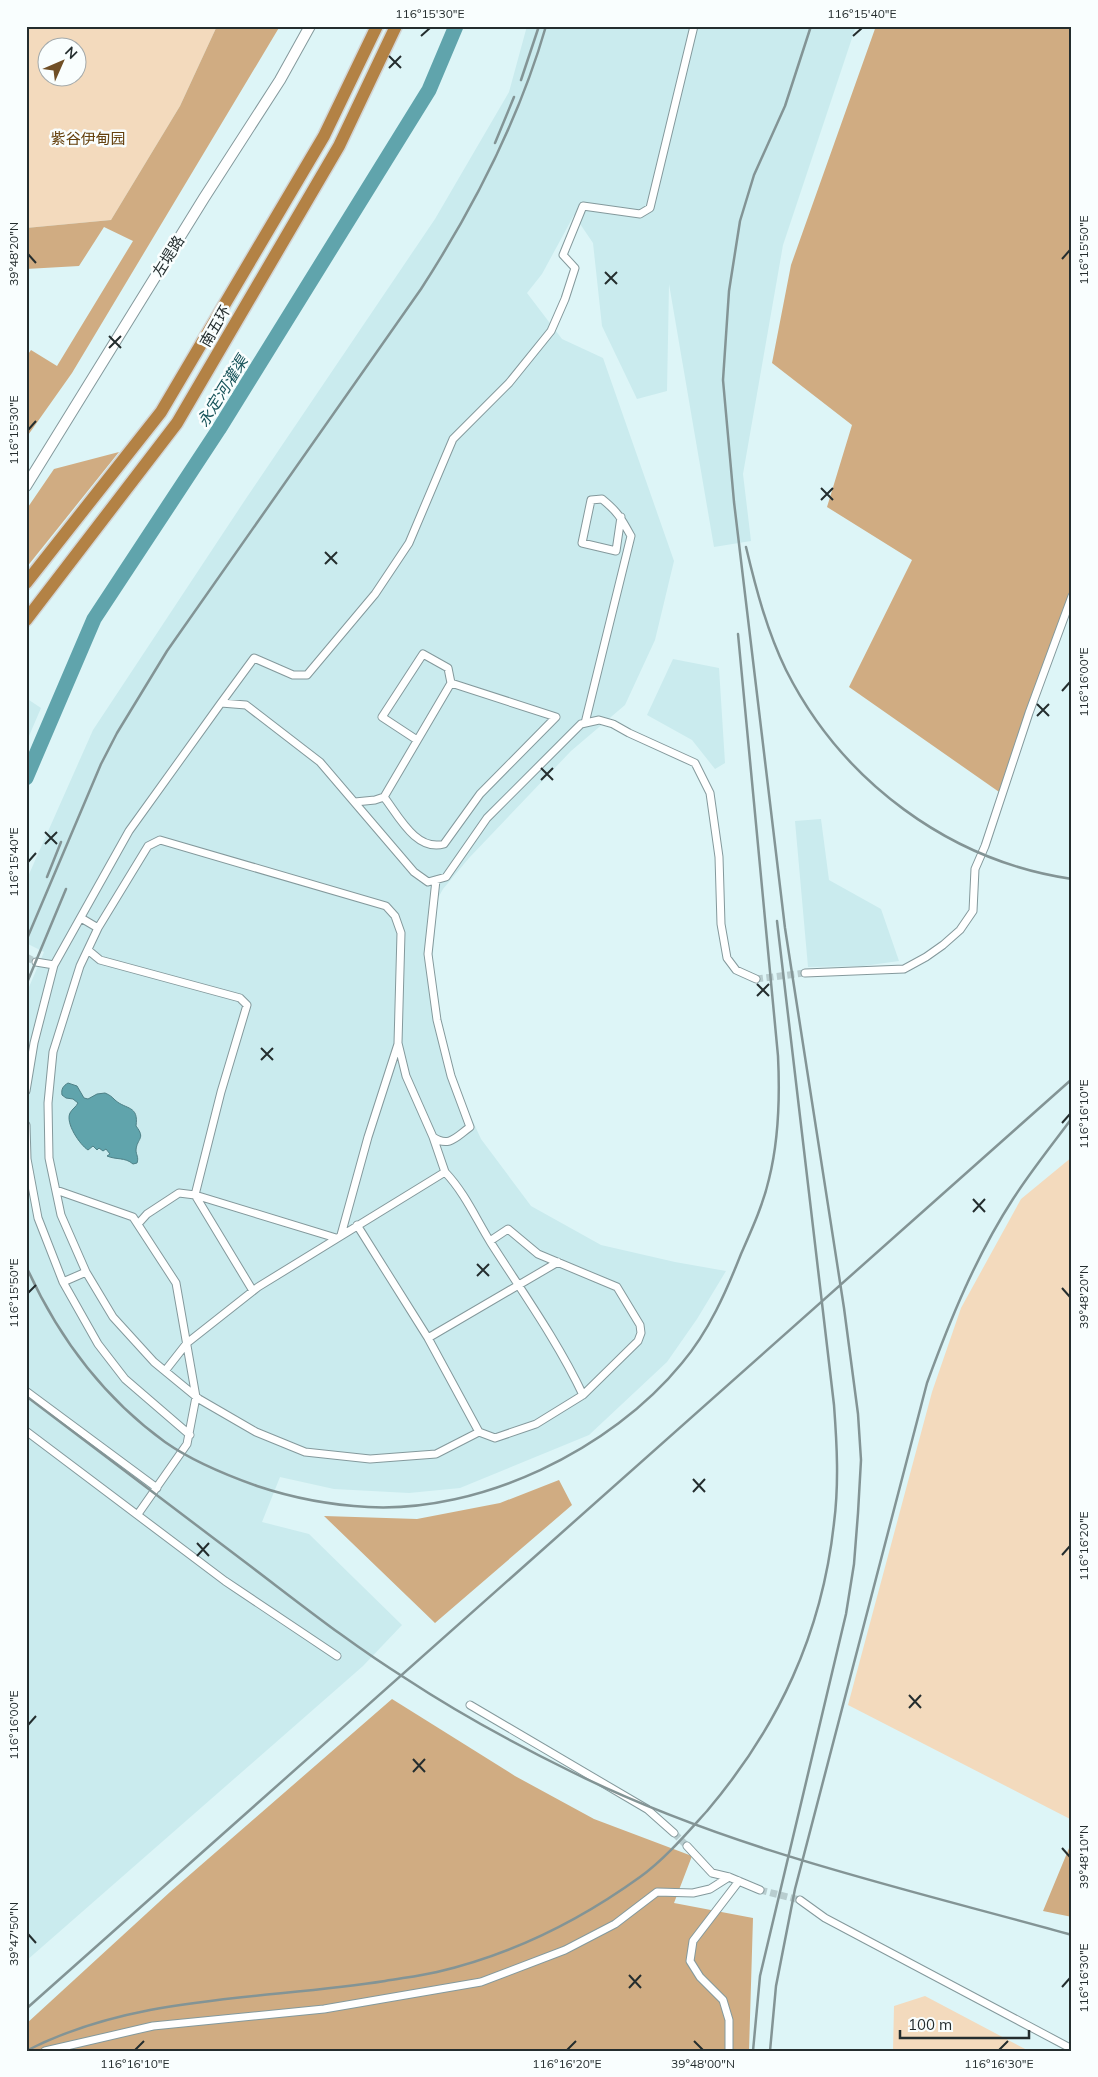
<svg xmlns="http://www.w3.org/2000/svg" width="1098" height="2077" viewBox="0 0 1098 2077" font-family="Mulish,'Noto Sans SC',sans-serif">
	<rect width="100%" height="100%" fill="#ddf5f7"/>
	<path fill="#caebee" d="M527,26H856L783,245L743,474L751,541L714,547L669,284L667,391L637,399L602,326L593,243L574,215L542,274L527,293L562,339L603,358L674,561L655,640L625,705L571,751L469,858L443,889L438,898L432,964L440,1019L455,1082L481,1139L531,1206L601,1245L675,1262L726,1271L697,1319L667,1362L589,1435L460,1488L409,1493L334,1489L280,1477L262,1522L309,1534L402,1625L363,1666L26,1961V994L44,952L26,943V881L93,730L245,500L435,219L509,92Z
		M673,659L719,668L725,763L715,769L692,740L647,715Z
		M26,698L41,708L26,743Z
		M821,819L829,880L881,909L899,961L863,966L808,967L795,821Z"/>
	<path fill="#f3dabd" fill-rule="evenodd" d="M26,26H217L180,106L111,220L26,228ZM48,48H78V78H48Z
		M1072,1157V1820L848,1705L932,1392L961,1308L1021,1199Z
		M925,1996L1029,2051H893L894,2006Z"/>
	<path fill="#d0ac82" d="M217,26H280L72,373L26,438V357L31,350L57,366L133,241L104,227L79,266L26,269V228L111,220L180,106Z
		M876,26H1072V603L1002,794L849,687L912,560L827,507L852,425L772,363L791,265Z
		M119,452L26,568V510L54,469Z
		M559,1480L572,1505L435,1623L324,1516L417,1519L500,1503Z
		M392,1699L515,1776L594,1819L692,1856L674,1903L753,1918L749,2051H26V2024L170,1892Z
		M1072,1841V1917L1043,1911Z"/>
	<path fill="#60a4ac" stroke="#4e8086" d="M68,1083L77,1086L84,1098L88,1099L97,1094L105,1093C110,1095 112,1097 115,1100C126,1110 139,1105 136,1126C146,1139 137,1138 136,1150C136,1155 139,1157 137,1163L133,1164C125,1157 116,1160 107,1156L110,1154L106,1149L103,1151L99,1148L97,1150L93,1146L88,1150C80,1145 65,1123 70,1113C72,1109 76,1107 78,1103L73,1099L66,1098L62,1095C61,1089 63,1086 68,1083Z"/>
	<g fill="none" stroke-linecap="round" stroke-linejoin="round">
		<path stroke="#60a4ac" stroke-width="15" d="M26,778L94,619L219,429L429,90L456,26"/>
		<path stroke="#b8cdcf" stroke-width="7" stroke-dasharray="7 3.5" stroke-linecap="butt" d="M26,957L36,962
			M756,979L805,973
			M674,1833L687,1846
			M760,1890L800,1900"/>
		<defs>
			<path id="street" d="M221,703L254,658L293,675H307L375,594L409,543L453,439L509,383L551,331L565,299L575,268L563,255L583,206L640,214L650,208L694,26
				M585,723L631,536C621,518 618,512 602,499L591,500L582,543L616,551L621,517
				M384,797C398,815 416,852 444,844L480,794L556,717L451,683
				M355,802L375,800L384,797L451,683L448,668L423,654L382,717L417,740
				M436,880L428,954L437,1020L451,1076L470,1127C456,1137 449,1148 433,1137L406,1076L398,1043L401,933L395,916L386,906L160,840L148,846L98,928L80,966L53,1052L48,1103L49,1158L61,1215L86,1272L113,1317L154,1362L199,1399L256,1432L305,1452L370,1459L436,1454L479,1432L495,1438L536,1424L583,1395C558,1342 523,1293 491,1243C476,1219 465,1193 445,1172
				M81,918L98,928
				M88,950L100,960L240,998L247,1005L221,1092L195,1195L336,1238
				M36,962L54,965
				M805,973L904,969L926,957L943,945L960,930L973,911L975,869L985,846L1029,713L1072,596
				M26,1091L34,1043L54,965L129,831L221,703L246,705L320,762L414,872L428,882L446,877L487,818L581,724L599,720L613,724L629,733L695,763L710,793L719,857L721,924L727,958L736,970L756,979
				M26,1125L27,1159L38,1218L63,1282L98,1344L125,1379L190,1435
				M56,1190L133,1217L176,1283L196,1397L187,1444L138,1514
				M138,1224L147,1214L179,1193L195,1195L253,1291
				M357,1225L428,1338L479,1432
				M341,1235L368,1137L398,1044
				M490,1241L508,1229L538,1254L617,1287L640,1325L641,1333L638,1341L583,1395
				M63,1282L86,1272
				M428,1338L558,1262
				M165,1371L187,1343L258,1287L445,1172L433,1137
				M26,1391L157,1488
				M26,1431L225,1581L337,1656
				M470,1705L647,1809L674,1833
				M687,1846L712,1873L729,1877L760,1890
				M800,1900L825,1918L1072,2049
				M45,2051L153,2026L324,2009L481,1982L565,1950L615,1924L657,1892L693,1893L710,1889L729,1877
				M729,2051V2020L723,2000L700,1977L690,1961L693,1941L739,1881"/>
			<path id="secondary" d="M26,486L204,198L280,80L310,26"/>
			<path id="highway" d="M26,583L161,412L324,136L377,26
				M26,620L177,423L339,146L396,26"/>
		</defs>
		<use href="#street" stroke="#84999c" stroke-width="9"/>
		<use href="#secondary" stroke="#84999c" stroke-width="12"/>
		<use href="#highway" stroke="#d3d5d5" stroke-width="15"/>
		<use href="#street" stroke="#fff" stroke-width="7"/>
		<use href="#secondary" stroke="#fff" stroke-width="10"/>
		<use href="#highway" stroke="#b38245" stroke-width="12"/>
		<path stroke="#839495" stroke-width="2.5" d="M521,80L539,26
			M495,143L514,97
			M746,547C756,589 767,631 786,670C842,781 949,861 1072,879
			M47,877L61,842
			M26,941L101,764L117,733L167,651L421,289C474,207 519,120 546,26
			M26,985L66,889
			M26,1266C57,1335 103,1397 165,1442C192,1461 226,1475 257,1486C293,1498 330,1505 368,1507C481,1513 611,1450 682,1363C709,1331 726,1292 741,1254C752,1229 763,1205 769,1179C779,1139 780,1097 778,1056L738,634
			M26,1396C99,1451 172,1507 245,1562C298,1602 349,1643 405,1678C458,1713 515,1744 572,1772C730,1850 903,1888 1072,1935
			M26,2009L1072,1079
			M26,2051C136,1994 265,2000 385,1981C402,1978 420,1976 437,1972C510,1955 579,1921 640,1877C664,1860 687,1833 707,1811C778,1727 822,1634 834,1523C839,1484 837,1445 834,1405L777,921
			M753,2051L760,1976L846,1614L854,1564L858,1513L861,1460L858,1414L844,1308L785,928L734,502L723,380L729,291L740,221L754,175L785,106L811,26
			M770,2051L776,1986L795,1889L927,1383C950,1320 976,1256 1013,1199C1031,1171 1052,1145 1072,1118"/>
	</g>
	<path fill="none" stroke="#242d2e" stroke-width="2" d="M421,36L430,28M853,36L862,28M389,56L401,68M389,68L401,56M28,254L36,263M1062,259L1070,250M605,272L617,284M605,284L617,272M109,336L121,348M109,348L121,336M28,430L36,421M821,488L833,500M821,500L833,488M325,552L337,564M325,564L337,552M1062,691L1070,682M1037,704L1049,716M1037,716L1049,704M541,768L553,780M541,780L553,768M45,832L57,844M45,844L57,832M28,862L36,853M757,984L769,996M757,996L769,984M261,1048L273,1060M261,1060L273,1048M1062,1123L1070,1114M973,1199L985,1212M973,1212L985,1199M477,1264L489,1276M477,1276L489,1264M1062,1288L1070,1297M28,1293L36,1285M693,1479L705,1492M693,1492L705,1479M197,1543L209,1556M1062,1555L1070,1546M197,1556L209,1543M909,1695L921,1708M909,1708L921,1695M28,1725L36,1716M413,1759L425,1772M413,1772L425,1759M1062,1848L1070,1857M28,1934L36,1943M629,1975L641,1988M1062,1987L1070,1978M629,1988L641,1975M694,2041L703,2050M135,2050L144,2041M567,2050L576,2041M999,2050L1008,2041"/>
	<g text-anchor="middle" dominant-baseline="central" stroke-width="5" stroke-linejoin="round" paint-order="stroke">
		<g font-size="15" fill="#65410e" stroke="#f9fefe">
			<text x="88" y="138">紫谷伊甸园</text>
		</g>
		<g font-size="15" fill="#242d2e" stroke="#f9fefe">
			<text transform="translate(168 256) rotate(-58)">左堤路</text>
			<text transform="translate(215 326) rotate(-60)">南五环</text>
		</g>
		<g font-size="16" font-style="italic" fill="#18545a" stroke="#f9fefe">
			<text transform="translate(222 391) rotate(-58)">永定河灌渠</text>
		</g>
	</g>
	<rect width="1098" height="2077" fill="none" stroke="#f9fefe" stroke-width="55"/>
	<g transform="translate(62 62) rotate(45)"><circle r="24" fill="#f9fefe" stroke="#a4aaab"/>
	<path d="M0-4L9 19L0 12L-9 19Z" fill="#704f26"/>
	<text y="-8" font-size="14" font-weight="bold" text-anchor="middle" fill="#242d2e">N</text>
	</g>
	<path d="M900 2030v8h129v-8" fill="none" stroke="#242d2e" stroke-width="2.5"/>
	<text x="908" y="2030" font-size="15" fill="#242d2e" stroke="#f9fefe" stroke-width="4" paint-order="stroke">100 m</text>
	<rect x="28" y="28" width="1042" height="2022" fill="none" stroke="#242d2e" stroke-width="2"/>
	<g font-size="12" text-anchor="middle" fill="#242d2e">
		<text x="430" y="18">116°15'30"E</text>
		<text x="862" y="18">116°15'40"E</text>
		<text transform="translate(1084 250) rotate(-90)" y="4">116°15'50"E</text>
		<text transform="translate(14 254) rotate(-90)" y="4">39°48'20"N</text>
		<text transform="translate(14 430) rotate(-90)" y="4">116°15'30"E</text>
		<text transform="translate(1084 682) rotate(-90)" y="4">116°16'00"E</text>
		<text transform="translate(14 862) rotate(-90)" y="4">116°15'40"E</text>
		<text transform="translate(1084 1114) rotate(-90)" y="4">116°16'10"E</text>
		<text transform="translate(14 1293) rotate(-90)" y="4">116°15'50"E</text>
		<text transform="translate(1084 1297) rotate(-90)" y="4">39°48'20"N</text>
		<text transform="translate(1084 1546) rotate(-90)" y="4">116°16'20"E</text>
		<text transform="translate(14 1725) rotate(-90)" y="4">116°16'00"E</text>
		<text transform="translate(1084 1857) rotate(-90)" y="4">39°48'10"N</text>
		<text transform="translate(14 1934) rotate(-90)" y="4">39°47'50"N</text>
		<text transform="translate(1084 1978) rotate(-90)" y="4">116°16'30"E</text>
		<text x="135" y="2068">116°16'10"E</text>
		<text x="567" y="2068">116°16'20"E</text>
		<text x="703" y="2068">39°48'00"N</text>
		<text x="999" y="2068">116°16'30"E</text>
	</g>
</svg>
